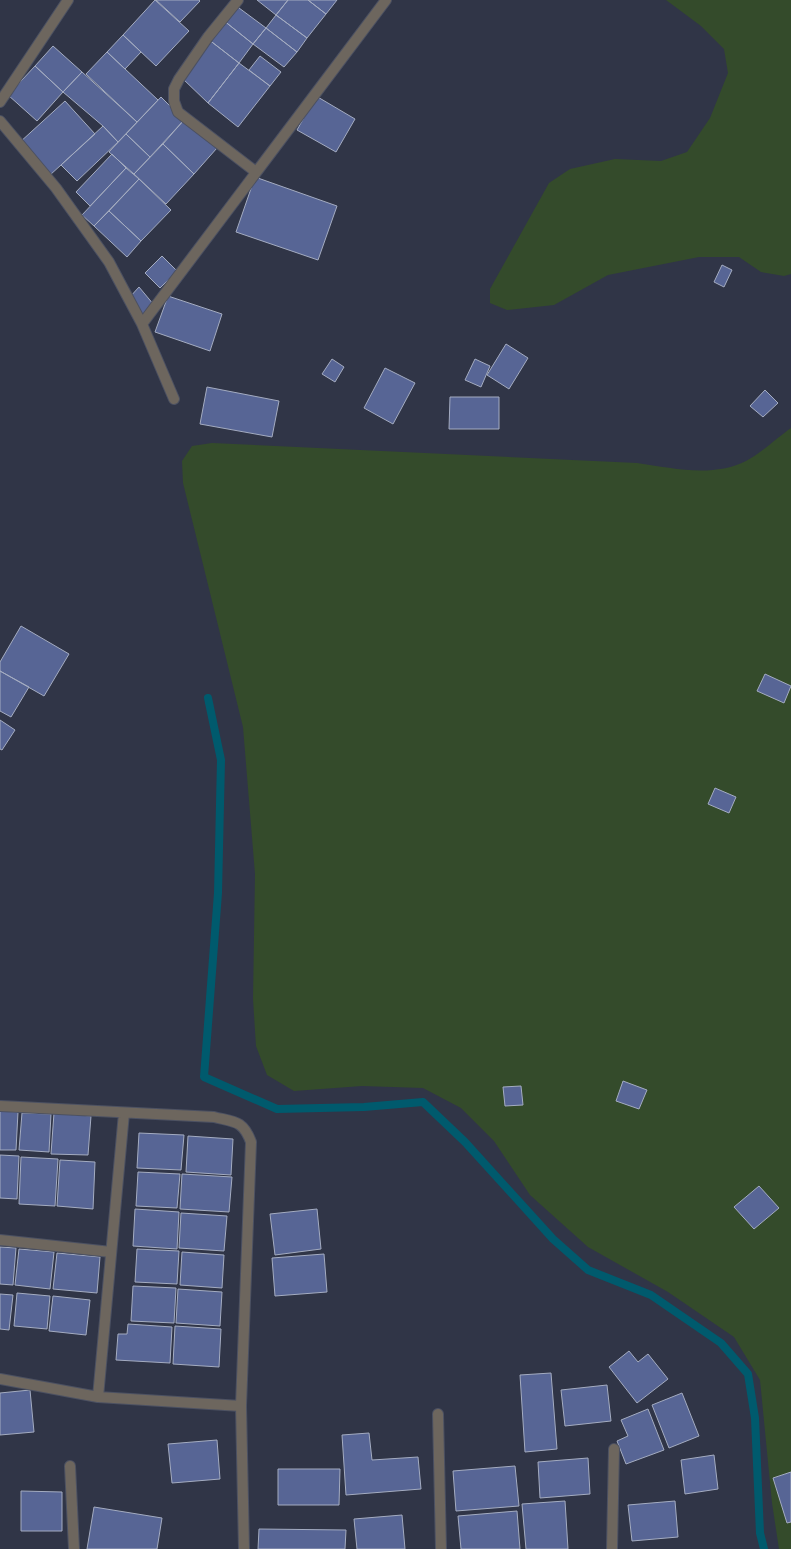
<svg xmlns="http://www.w3.org/2000/svg" width="791" height="1549" viewBox="0 0 791 1549" font-family="Cabin,sans-serif">
	<rect width="100%" height="100%" fill="#303547"/>
	<path fill="#344b2b" d="M666,0H791V274L784,276L761,272L739,257H699L608,275L554,305L507,310L490,303V289L549,183L570,169L615,159L661,161L687,152L710,118L728,73L724,49L701,26Z
		M791,428V1549H779L772,1503L760,1380L734,1337L668,1292L588,1247L530,1195L494,1141L461,1108L423,1088L362,1086L294,1091L267,1075L256,1046L253,999L255,874L243,727L183,483L182,461L192,446L212,443L637,463C673,468 712,478 746,461C760,454 778,437 791,428Z"/>
	<g fill="none" stroke-linecap="round" stroke-linejoin="round">
		<path stroke="#005a6d" stroke-width="8" d="M208,698L221,760L218,893L204,1077L277,1109L364,1107L423,1102L465,1142L553,1239L588,1270L651,1295L721,1343L748,1374L755,1418L760,1533L764,1549"/>
	</g>
	<path fill="#576595" stroke="#a4acc1" d="M155,0L189,31L156,66L123,35Z
		M156,0H199L200,1L180,22Z
		M257,0H288L276,15Z
		M288,0H308L326,14L307,38L276,15Z
		M308,0H337L326,14Z
		M235,5L266,28L253,44L223,20Z
		M276,15L307,38L297,52L266,28Z
		M223,20L253,44L239,63L208,39Z
		M266,28L297,52L284,67L253,44Z
		M123,35L141,52L125,69L107,52Z
		M208,39L239,63L208,103L182,78Z
		M53,46L82,72L63,92L35,66Z
		M107,52L158,100L137,122L86,74Z
		M260,56L281,72L270,86L249,70Z
		M239,63L270,86L238,127L208,103Z
		M35,66L63,92L37,121L8,95Z
		M82,72L137,122L118,142L103,126L63,92Z
		M316,96L355,119L336,152L297,130Z
		M161,97L184,120L150,157L126,134Z
		M65,101L95,134L50,175L19,143Z
		M184,120L217,148L194,174L163,144Z
		M103,126L118,142L77,181L61,165Z
		M126,134L150,157L134,174L109,152Z
		M163,144L194,174L166,204L134,174Z
		M112,154L126,168L90,206L76,192Z
		M126,168L139,179L94,226L82,215Z
		M255,177L337,206L318,260L236,232Z
		M139,179L171,210L141,241L109,211Z
		M109,211L141,241L127,257L94,226Z
		M162,256L177,271L160,288L145,273Z
		M722,265L732,270L724,287L714,282Z
		M139,287L154,305L142,318L129,298Z
		M168,296L222,314L210,351L155,332Z
		M506,344L528,358L509,389L487,375Z
		M332,359L344,367L335,382L322,374Z
		M475,359L490,366L481,387L465,380Z
		M385,368L415,383L393,424L364,408Z
		M207,387L279,401L272,437L200,424Z
		M765,390L778,403L763,417L750,406Z
		M450,397H499V429H449Z
		M21,626L69,654L44,696L0,671V662Z
		M0,671L29,687L11,717L0,711Z
		M765,674L791,686L784,703L757,691Z
		M0,720L15,730L2,750L0,749Z
		M715,788L736,797L729,813L708,804Z
		M623,1081L647,1090L639,1109L616,1101Z
		M521,1086L523,1105L505,1106L503,1087Z
		M0,1111L18,1112L16,1150H0Z
		M22,1113L51,1114L49,1152L19,1150Z
		M54,1113L91,1116L88,1155L51,1154Z
		M139,1133L184,1135L181,1170L137,1168Z
		M188,1136L233,1139L231,1175L186,1172Z
		M0,1155L19,1156L17,1199L0,1198Z
		M21,1157L58,1159L55,1206L19,1204Z
		M60,1160L95,1162L93,1209L57,1206Z
		M138,1172L180,1174L177,1208L136,1206Z
		M182,1174L232,1177L229,1212L180,1209Z
		M759,1186L779,1208L754,1229L734,1207Z
		M135,1209L179,1212L177,1249L133,1246Z
		M317,1209L321,1249L275,1255L270,1214Z
		M181,1213L227,1216L224,1251L179,1248Z
		M0,1247L16,1248L13,1285L0,1284Z
		M19,1249L54,1252L50,1289L15,1285Z
		M137,1249L179,1251L177,1284L135,1282Z
		M182,1252L224,1255L222,1288L180,1285Z
		M57,1253L100,1257L97,1293L53,1289Z
		M324,1254L327,1292L275,1296L272,1258Z
		M133,1286L176,1288L174,1323L131,1321Z
		M178,1289L222,1292L220,1326L176,1323Z
		M17,1293L50,1296L47,1329L14,1326Z
		M0,1294L13,1295L9,1330L0,1329Z
		M53,1296L90,1300L86,1335L49,1331Z
		M128,1324L172,1327L170,1363L116,1360L118,1334H127Z
		M175,1326L221,1329L219,1367L173,1364Z
		M629,1351L638,1362L648,1354L668,1379L637,1403L609,1367Z
		M551,1373L557,1449L525,1452L520,1375Z
		M607,1385L611,1421L565,1426L561,1390Z
		M30,1390L34,1432L0,1435V1393Z
		M682,1393L699,1436L669,1448L652,1405Z
		M648,1409L664,1450L626,1464L617,1441L628,1436L621,1420Z
		M369,1433L372,1460L418,1457L421,1489L346,1495L342,1435Z
		M217,1440L220,1479L172,1483L168,1444Z
		M714,1455L718,1489L685,1494L681,1460Z
		M588,1458L590,1494L540,1498L538,1462Z
		M515,1466L519,1506L456,1511L453,1471Z
		M278,1469H340L339,1505H278Z
		M791,1472V1522L787,1523L773,1478Z
		M21,1491L62,1492V1531H21Z
		M565,1501L568,1549H526L522,1504Z
		M675,1501L678,1537L632,1541L628,1505Z
		M94,1507L162,1518L157,1549H87Z
		M517,1511L520,1549H461L458,1516Z
		M402,1515L405,1549H357L354,1519Z
		M259,1529L346,1530L345,1549H258Z"/>
	<g fill="none" stroke-linecap="round" stroke-linejoin="round">
		<defs>
			<path id="street" d="M238,0L208,37L179,79L174,89V101L178,112L256,172
				M0,102L68,0
				M0,121L56,188L109,262L142,324L174,399
				M142,324L386,0
				M0,1106L214,1117C234,1122 243,1120 251,1142L241,1406L244,1549
				M0,1240L111,1252
				M0,1379L98,1397L241,1406
				M98,1397L124,1113
				M438,1414L441,1549
				M70,1466L74,1549
				M612,1549L614,1449"/>
		</defs>
		<use href="#street" stroke="#4c5162" stroke-width="12"/>
		<use href="#street" stroke="#6d665e" stroke-width="10"/>
	</g>
</svg>
